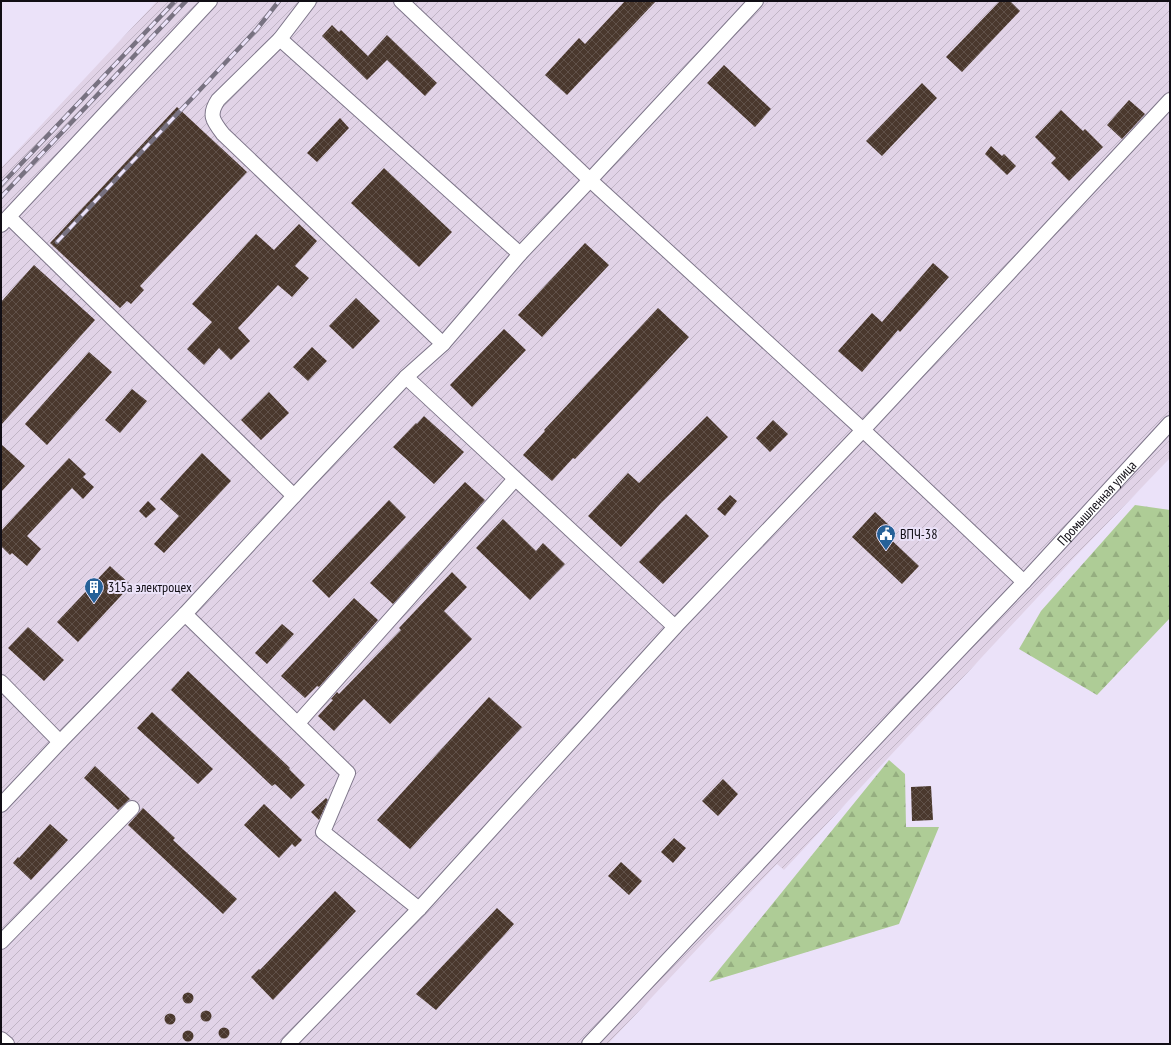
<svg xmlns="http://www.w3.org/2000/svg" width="1171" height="1045" viewBox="0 0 1171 1045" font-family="'PT Sans Narrow',sans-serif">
	<defs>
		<pattern id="industrial-furrows" width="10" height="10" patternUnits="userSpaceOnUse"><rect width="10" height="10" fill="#e1d3e7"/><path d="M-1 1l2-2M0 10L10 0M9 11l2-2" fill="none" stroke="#c0b4c5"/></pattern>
		<pattern id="forest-firs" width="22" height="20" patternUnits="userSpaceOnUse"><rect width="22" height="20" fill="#aecc96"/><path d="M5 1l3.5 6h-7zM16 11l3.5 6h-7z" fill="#95ae80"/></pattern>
		<pattern id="building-cross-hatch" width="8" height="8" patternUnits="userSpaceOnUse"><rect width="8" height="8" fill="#4a382d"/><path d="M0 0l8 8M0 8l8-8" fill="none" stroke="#605149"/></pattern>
	</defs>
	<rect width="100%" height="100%" fill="#ebe2f9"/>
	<path fill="url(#industrial-furrows)" d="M157,1H1170V458L1074,558L784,870L777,864L608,1044H1V168Z"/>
	<path fill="url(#forest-firs)" d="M1135,505L1170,510V618L1097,695L1019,649L1041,611Z
		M889,760L905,774L906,827H939L899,924L709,982Z"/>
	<path fill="url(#building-cross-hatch)" d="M625,1H656L567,95L545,75L579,38L585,44Z
		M1000,1H1010L1020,11L962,72L946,57Z
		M332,25L339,32L341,30L368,56L387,35L437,83L425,96L387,60L367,80L322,36Z
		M724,65L771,109L755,127L707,83Z
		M922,83L937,98L882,156L866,141Z
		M1129,100L1145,114L1122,139L1107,125Z
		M177,107L247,172L140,286L144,290L131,304L127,301L120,308L50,243Z
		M1061,110L1083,131L1085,129L1103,147L1069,181L1051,163L1056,158L1035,137Z
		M340,118L349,128L317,162L307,153Z
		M991,146L1002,156L1004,154L1016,166L1007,175L985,154Z
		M384,168L452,232L419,267L351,203Z
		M299,224L317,241L295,266L309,278L292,297L278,285L238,328L250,341L231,360L219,348L204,365L187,349L212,322L192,304L256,234L274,250Z
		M585,243L609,265L542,337L518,315Z
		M933,263L949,277L900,332L898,330L862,372L838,351L872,313L882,322Z
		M34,265L95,320L1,425V302Z
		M356,298L380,321L353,349L329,326Z
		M658,308L689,337L575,459L573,458L552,481L523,455L545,431L544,430Z
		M504,329L526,350L472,407L450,385Z
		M312,347L327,361L308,381L293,367Z
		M89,352L112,372L47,445L25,424Z
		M132,389L147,401L120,433L105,420Z
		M269,392L289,413L261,440L241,420Z
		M424,416L464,452L434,484L393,447L416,423L417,424Z
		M707,416L728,437L661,503L621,547L588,516L628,473L639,483Z
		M773,420L788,434L770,452L756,438Z
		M1,444L25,466L1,492Z
		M202,453L231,481L164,553L154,544L179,516L160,499Z
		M69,458L86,474L83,477L94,487L83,499L72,488L27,536L41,549L27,566L12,553L10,555L1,546V531Z
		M465,482L485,500L393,604L370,583Z
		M730,495L737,501L725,516L717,509Z
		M389,500L406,517L329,598L312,581Z
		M148,501L156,509L146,518L139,511Z
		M875,512L890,526L884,533L919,566L902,584L852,537Z
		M686,514L709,536L663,584L639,562Z
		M503,519L536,551L543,543L565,564L530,600L476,548Z
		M110,566L131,585L78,642L57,622Z
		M452,572L467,587L444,611L472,639L390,724L364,699L356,707L334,731L318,716L333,700L331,699L337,692L339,694L401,630L399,628Z
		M354,598L378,620L319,687L317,686L305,698L281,676Z
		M282,624L294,634L267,664L255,653Z
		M28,627L64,660L44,681L8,648Z
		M188,671L290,768L289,769L305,785L291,799L275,784L272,786L171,690Z
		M489,697L522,727L410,849L377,820Z
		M152,712L213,769L198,784L137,728Z
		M95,766L130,799L118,810L84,778Z
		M723,779L738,794L718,816L702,801Z
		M931,786L933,820L912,821L911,787Z
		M326,798L328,800L319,820L311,812Z
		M264,804L302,840L295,847L292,844L279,858L244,825Z
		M143,808L175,838L173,840L237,899L223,914L128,825Z
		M50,824L68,840L31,880L13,863L18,857L19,858Z
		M674,838L686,848L673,863L661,852Z
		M621,862L642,881L629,895L608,876Z
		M335,891L356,911L273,1000L251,977L259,969L260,970Z
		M497,908L514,924L436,1010L416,994Z
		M182.5 998a5.5 5.5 0 1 1 11 0a5.5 5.5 0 1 1-11 0Z
		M200.5 1016a5.5 5.5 0 1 1 11 0a5.5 5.5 0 1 1-11 0Z
		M164.5 1019a5.5 5.5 0 1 1 11 0a5.5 5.5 0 1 1-11 0Z
		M218.5 1033a5.5 5.5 0 1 1 11 0a5.5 5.5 0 1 1-11 0Z
		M182.5 1036a5.5 5.5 0 1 1 11 0a5.5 5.5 0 1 1-11 0Z"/>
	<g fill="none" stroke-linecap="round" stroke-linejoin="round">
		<defs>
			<g id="minor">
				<path d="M309,1L280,39L218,100C208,115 213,121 223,134L443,344"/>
				<path d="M401,1L590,180L863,430L1024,582"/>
				<path d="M280,39L520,254"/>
				<path d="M9,217L294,496"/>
				<path d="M1,225L210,1"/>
				<path d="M406,377L675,627"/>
				<path d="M185,614L348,773L323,832L419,909"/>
				<path d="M1,682L60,742"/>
				<path d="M298,723L515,479"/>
				<path d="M1,805L60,742L185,614L294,496L406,377L443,344L520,254L590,180L756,1"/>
				<path d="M1,942L132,808"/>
				<path d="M1,1039L7,1044"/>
				<path d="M288,1044L419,909L675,627L863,430L1170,100"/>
				<path id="s1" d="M589,1044L906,706L1024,582L1170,423"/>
			</g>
		</defs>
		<use href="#minor" stroke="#7e768a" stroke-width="16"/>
		<use href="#minor" stroke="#fff" stroke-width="14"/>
		<defs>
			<path id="rail" d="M1,185L175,1
				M1,197L186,1
				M57,242L257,29L279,1"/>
		</defs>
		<use href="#rail" stroke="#787281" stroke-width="4.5"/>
		<use href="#rail" stroke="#ebe2f9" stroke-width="3" stroke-dasharray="9" stroke-linecap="butt"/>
	</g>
	<defs>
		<symbol id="civic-pin" viewBox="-11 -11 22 30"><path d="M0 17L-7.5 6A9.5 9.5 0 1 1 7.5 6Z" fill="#266198" stroke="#ebe2f9"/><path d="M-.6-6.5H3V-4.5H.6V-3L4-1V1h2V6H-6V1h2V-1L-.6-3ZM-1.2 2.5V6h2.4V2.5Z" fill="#fff"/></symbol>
		<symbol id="building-pin" viewBox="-11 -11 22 30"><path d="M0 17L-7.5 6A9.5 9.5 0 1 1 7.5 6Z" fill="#266198" stroke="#ebe2f9"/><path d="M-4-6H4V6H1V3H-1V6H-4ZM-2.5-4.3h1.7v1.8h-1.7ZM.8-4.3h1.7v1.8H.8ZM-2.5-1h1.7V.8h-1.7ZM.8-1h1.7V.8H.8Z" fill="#fff"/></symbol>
	</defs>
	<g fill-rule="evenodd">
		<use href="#civic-pin" x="875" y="523" width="22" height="30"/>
		<use href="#building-pin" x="83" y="576" width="22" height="30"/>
	</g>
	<g text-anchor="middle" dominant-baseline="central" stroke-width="4" stroke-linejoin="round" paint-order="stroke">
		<g font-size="14" fill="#110e15" stroke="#ebe2f9">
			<text stroke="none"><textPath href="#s1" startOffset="742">Промышленная улица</textPath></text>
		</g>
		<g font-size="14" fill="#110e15" stroke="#ebe2f9" text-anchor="start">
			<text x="900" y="534">ВПЧ-38</text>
			<text x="108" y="587">315a электроцех</text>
		</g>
	</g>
	<rect width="1171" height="1045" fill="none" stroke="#110e15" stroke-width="4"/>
</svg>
